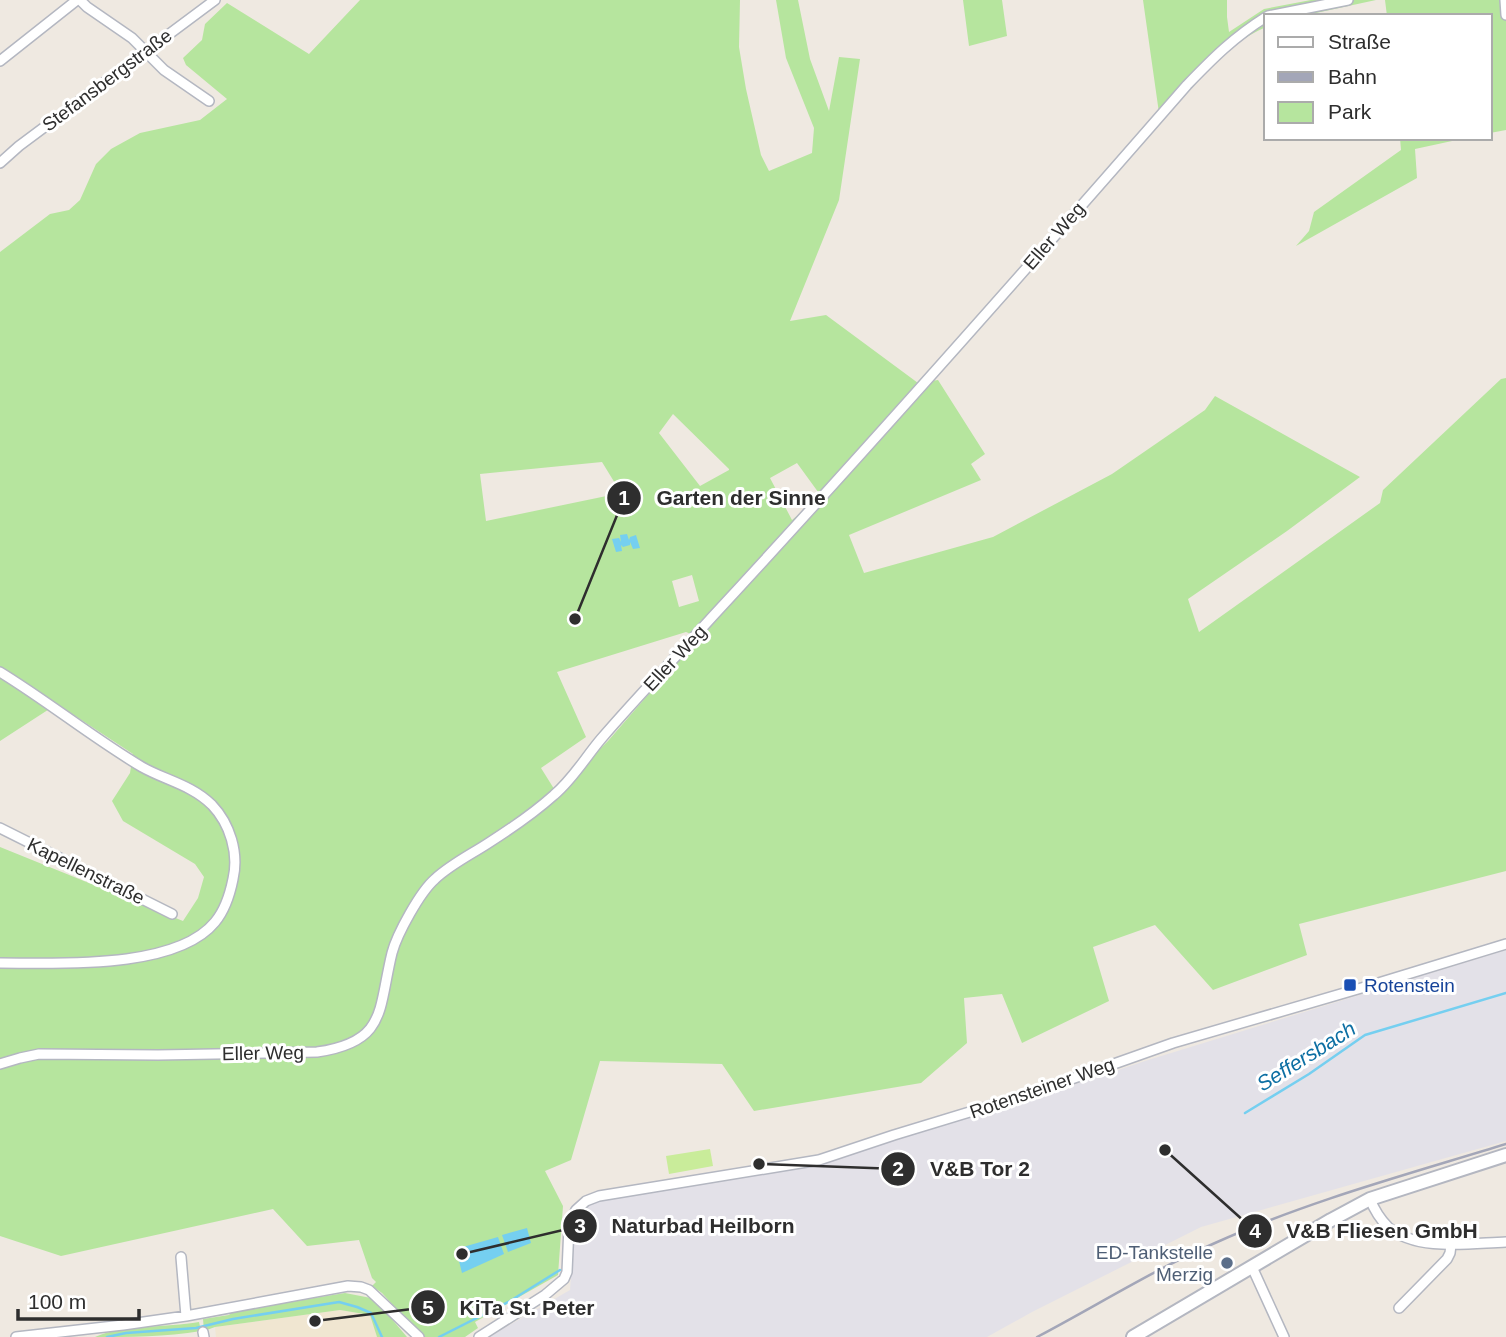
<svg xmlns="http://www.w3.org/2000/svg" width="1506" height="1337" viewBox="0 0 1506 1337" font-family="Arial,sans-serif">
	<rect width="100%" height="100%" fill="#efe9e1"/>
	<path fill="#e3e1e8" d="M1506,950V1141L1201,1227L1032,1312L987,1337H489L570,1290L574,1235L578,1213L595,1202L811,1165L1022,1102L1145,1061Z"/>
	<path fill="#f0e6d1" d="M340,1310L371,1315L377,1337H216L215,1327Z"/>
	<path fill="#b6e59e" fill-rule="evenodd" d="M360,0H740L739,47L746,89L761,155L769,171L812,153L814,128L786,58L776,0H798L810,59L829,111L839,57L860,59L839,200L790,321L826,315L918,383L938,380L985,454L971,464L981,480L849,535L864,573L993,537L1112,474L1205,410L1215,396L1360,477L1287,531L1188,599L1199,632L1380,503L1383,490L1501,379L1506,378V871L1299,924L1307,955L1213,990L1155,925L1093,947L1109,1001L1022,1043L1002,994L964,998L967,1043L921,1083L754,1111L722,1064L600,1061L571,1160L545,1171L563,1206L558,1275L475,1322L478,1328L465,1337H422L382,1293L372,1286L376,1282L372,1278L359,1240L307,1246L273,1209L61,1256L0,1236V847L183,921L198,898L204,877L195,864L123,821L112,801L130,773L133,754L57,704L0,741V252L50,214L69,210L80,200L96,164L111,149L140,133L200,120L227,99L186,65L183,58L202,40L205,24L227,3L309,54ZM673,414L729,469V470L700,486L659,433ZM602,462L621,493L486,521L480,474ZM797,463L821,496L792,520L770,478ZM692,575L699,601L679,607L672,581ZM686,632L698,637L608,741L556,792L541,768L586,737L557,672Z
		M963,0H1002L1007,36L969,46Z
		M1143,0H1227V17L1229,32L1264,9L1311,0H1376L1302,16H1266V27C1223,46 1189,85 1160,120Z
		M1385,0H1506V130L1490,133V16H1387Z
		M1400,138H1466L1415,149L1417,178L1296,246L1309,231L1314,212L1401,150Z
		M345,1293L371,1298L380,1305L407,1337H377L370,1315L340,1310L215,1327L204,1331L203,1319L229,1315L233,1311Z
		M199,1322L201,1331C165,1337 130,1337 95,1337C125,1324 166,1328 199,1322Z"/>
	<path fill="#c9ec9a" d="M710,1149L713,1166L669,1174L666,1156Z"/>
	<path fill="#75cff0" d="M627,534L629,540L630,537L636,535L640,548L633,549L630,542V545L623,547L621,545L622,551L616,552L612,539L619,538L621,542L620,535Z
		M527,1228L531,1243L508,1252L502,1235Z
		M498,1237L504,1254L462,1273L456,1249Z"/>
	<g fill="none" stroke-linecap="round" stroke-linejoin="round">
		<path stroke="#75cff0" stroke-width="2.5" d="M1245,1113L1309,1074L1365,1035L1506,993
			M107,1337L126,1333L196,1328L233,1319L339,1302L357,1307L371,1313L382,1337
			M439,1337L510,1301L560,1270"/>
		<defs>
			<path id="minor" d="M80,0L87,7L132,38L164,70L209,101
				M1505,0L1506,15
				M1268,16L1348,0
				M0,61L77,0
				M0,163L19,146L215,0
				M0,672C49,702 93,738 142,767C165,780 192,785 212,805C230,824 239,853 233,879C230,894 225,910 215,922C176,970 56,963 0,963
				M0,828L172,914
				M0,1064L20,1058L39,1054L158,1055L317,1052C387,1042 378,1010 392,953C397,934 420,892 435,879C451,864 472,854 490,842C512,828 535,812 554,795C573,779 585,758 601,739C637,697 676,657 713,616C874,442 1031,264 1187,85C1213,58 1234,37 1266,17
				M1370,1199C1374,1209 1380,1219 1388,1227C1417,1252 1471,1243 1506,1242
				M181,1257L186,1316
				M1252,1267L1284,1337
				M1399,1308L1447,1259L1450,1253L1451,1245
				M203,1332L204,1337
				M16,1337L123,1325L186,1316L348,1286L361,1287L369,1290L419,1337
				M479,1337L545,1295L564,1279L567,1272L569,1226L576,1210L586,1201L599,1196L819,1160L894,1135L1032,1093L1173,1043L1375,984L1506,944"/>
			<path id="secondary" d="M1133,1337L1331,1220L1370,1199L1506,1155"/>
		</defs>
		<use href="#minor" stroke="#b4b7c1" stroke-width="12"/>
		<use href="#secondary" stroke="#b4b7c1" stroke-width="16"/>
		<use href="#minor" stroke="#fff" stroke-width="9"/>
		<use href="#secondary" stroke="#fff" stroke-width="12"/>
		<path stroke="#a3a6b8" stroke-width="2.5" d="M1037,1337C1096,1306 1153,1270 1215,1243C1308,1201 1409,1174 1506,1144"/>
	</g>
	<rect fill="#1a4fb4" stroke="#fff" stroke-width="2.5" x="1343" y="978" width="14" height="14" rx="3.5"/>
	<circle fill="#5c6f8a" stroke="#fff" stroke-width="2.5" cx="1227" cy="1263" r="7"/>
	<g text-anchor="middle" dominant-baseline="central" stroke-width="6" stroke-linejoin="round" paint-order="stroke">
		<g font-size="19" fill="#2e2e2e" stroke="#fff">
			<text transform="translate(107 80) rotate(-37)">Stefansbergstraße</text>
			<text transform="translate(1054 236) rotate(-49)">Eller Weg</text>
			<text transform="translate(675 658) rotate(-47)">Eller Weg</text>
			<text transform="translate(86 871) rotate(26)">Kapellenstraße</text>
			<text transform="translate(263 1053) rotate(-1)">Eller Weg</text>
			<text transform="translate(1042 1088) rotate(-19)">Rotensteiner Weg</text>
		</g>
		<g font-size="19" fill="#164399" stroke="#fff" text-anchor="start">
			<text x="1364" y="985">Rotenstein</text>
		</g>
		<g font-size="19" fill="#4e5e75" stroke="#fff" text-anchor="end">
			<text x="1213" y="1252">ED-Tankstelle<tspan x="1213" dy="22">Merzig</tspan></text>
		</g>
		<g font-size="21" font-style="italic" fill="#0d6fa3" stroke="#fff">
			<text transform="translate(1306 1056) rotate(-32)">Seffersbach</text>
		</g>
	</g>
	<path fill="none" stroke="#2e2e2e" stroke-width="2.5" d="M575 619L624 498M759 1164L898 1169M462 1254L580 1226M1165 1150L1255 1231M315 1321L428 1307"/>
	<g fill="#2e2e2e" stroke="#fff" stroke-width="2.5">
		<circle cx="575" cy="619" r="7"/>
		<circle cx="759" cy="1164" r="7"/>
		<circle cx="462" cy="1254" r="7"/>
		<circle cx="1165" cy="1150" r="7"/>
		<circle cx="315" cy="1321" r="7"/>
		<circle cx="624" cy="498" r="18"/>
		<circle cx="898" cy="1169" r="18"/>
		<circle cx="580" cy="1226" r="18"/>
		<circle cx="1255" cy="1231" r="18"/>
		<circle cx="428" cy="1307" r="18"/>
	</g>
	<g font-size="21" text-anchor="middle" font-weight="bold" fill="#fff">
		<text x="624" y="505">1</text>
		<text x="898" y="1176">2</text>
		<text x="580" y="1233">3</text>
		<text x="1255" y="1238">4</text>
		<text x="428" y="1315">5</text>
	</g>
	<g font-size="21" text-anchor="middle" font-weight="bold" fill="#2e2e2e" stroke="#fff" stroke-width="6" stroke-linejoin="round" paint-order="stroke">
		<text x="741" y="505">Garten der Sinne</text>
		<text x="980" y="1176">V&amp;B Tor 2</text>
		<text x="703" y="1233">Naturbad Heilborn</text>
		<text x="1382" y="1238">V&amp;B Fliesen GmbH</text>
		<text x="527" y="1315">KiTa St. Peter</text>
	</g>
	<rect x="1264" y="14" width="228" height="126" fill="#ffffff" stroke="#ababab" stroke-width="2"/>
	<rect x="1278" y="37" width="35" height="10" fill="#ffffff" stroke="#ababab" stroke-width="2"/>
	<text x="1328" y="49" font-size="21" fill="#2e2e2e">Straße</text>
	<rect x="1278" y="72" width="35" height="10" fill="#a3a6b8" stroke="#ababab" stroke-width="2"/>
	<text x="1328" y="84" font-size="21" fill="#2e2e2e">Bahn</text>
	<rect x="1278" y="102" width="35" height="21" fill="#b6e59e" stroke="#ababab" stroke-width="2"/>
	<text x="1328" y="119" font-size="21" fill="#2e2e2e">Park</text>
	<path d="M18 1309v10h121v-10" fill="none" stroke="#2e2e2e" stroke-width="3.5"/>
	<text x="28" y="1309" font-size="21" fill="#2e2e2e" stroke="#ffffff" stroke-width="5" paint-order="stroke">100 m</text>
</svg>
